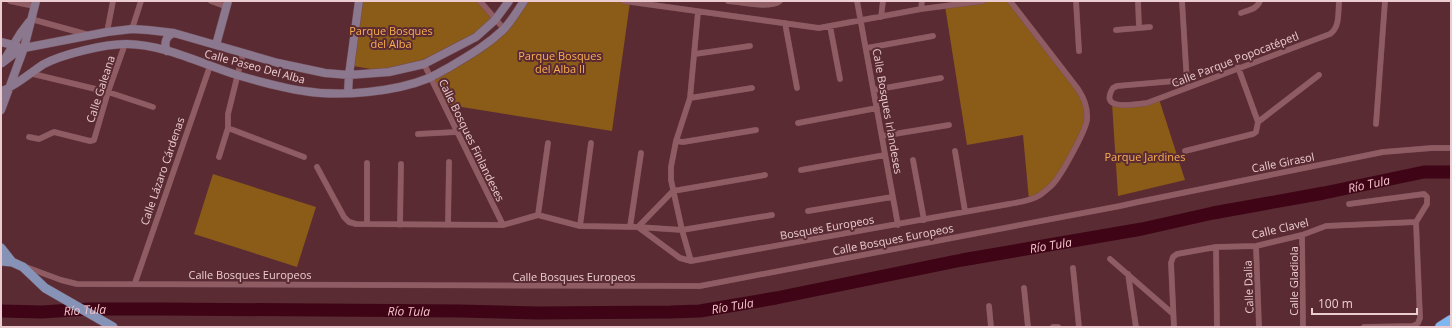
<svg xmlns="http://www.w3.org/2000/svg" width="1452" height="328" viewBox="0 0 1452 328" font-family="'Open Sans',sans-serif">
	<rect width="100%" height="100%" fill="#5a2b33"/>
	<path fill="#8b5b18" d="M359,1H480L495,20L476,37L424,64L389,72L353,66Z
		M524,1L630,2L612,131L443,104L430,78L504,29Z
		M983,1H1010L1078,88L1086,109L1085,129L1053,185L1029,200L1023,135L967,145L945,6Z
		M1159,99L1185,180L1118,196L1112,103L1120,106Z
		M213,174L316,207L297,267L194,234Z"/>
	<g fill="none" stroke-linecap="round" stroke-linejoin="round">
		<path stroke="#3f0516" stroke-width="13" id="s1" d="M1,311L42,312L89,309H161L460,311L538,313L671,312L700,311L776,298L962,260L1142,229L1213,213L1324,193L1424,172H1451"/>
		<defs>
			<path id="street" d="M10,1L34,6
				M211,1L227,7
				M480,1L504,29
				M624,1L819,28L921,9L983,1
				M728,1C741,2 770,9 780,1
				M857,1L898,225
				M1076,1L1079,51
				M1138,1L1139,28
				M1182,1L1187,83
				M921,9L922,1
				M1241,13C1249,10 1257,9 1260,1
				M881,17L883,1
				M31,19L89,35
				M785,23L797,88
				M830,26L840,79
				M132,29L141,1
				M1116,30L1150,27
				M107,32L113,1
				M867,48L933,36
				M695,54L750,46
				M424,64L503,225
				M1238,67L1258,122
				M29,73L108,92L153,107
				M1186,80L1117,86L1113,88C1098,112 1135,104 1147,103L1330,34C1340,27 1338,13 1339,1
				M874,90L941,78
				M690,98L752,88
				M798,123L877,108
				M1376,124L1385,1
				M228,128L304,157
				M418,134L456,132
				M882,136L949,125
				M29,137L39,139L54,132L90,141L94,140L108,92L125,44
				M676,141L683,142L756,130
				M955,151L965,211
				M1185,151L1253,134L1256,132L1258,122L1319,75
				M219,157L228,128V114L243,53
				M913,160L924,220
				M367,163V224
				M317,167L344,217L349,222L356,224L503,225L538,215L580,226L638,227L682,230L772,215
				M801,170L885,155
				M765,175L673,191L638,227L680,258L691,261L1009,204C1020,202 1031,201 1040,195C1044,192 1049,188 1052,185C1061,176 1085,132 1087,120C1088,109 1084,98 1078,89L1010,1
				M1349,204L1424,194L1427,197V204L1416,222L1420,318L1418,323L1413,326L1364,327
				M808,211L892,197
				M538,215L548,143
				M400,225L401,164
				M448,225L449,162
				M580,226L591,143
				M630,227L641,153
				M1302,235L1303,327
				M1256,246L1259,327
				M1216,247L1217,327
				M1110,259L1172,313
				M691,261L682,230L671,180V167L676,141L690,98L698,12
				M26,267L61,280L77,284L700,286L1120,206L1138,202L1383,152L1432,148H1451
				M1073,268L1079,327
				M1128,274L1136,327
				M135,283L210,66
				M1024,288L1028,327
				M989,306L991,327
				M1053,327H1058
				M1174,327L1171,263L1173,257L1177,254L1216,247L1256,246L1302,235L1326,226L1416,222"/>
			<path id="secondary" d="M1,42L17,46
				M216,45L228,1
				M167,51C164,44 165,36 174,33
				M6,57L20,34L29,22
				M2,63L15,53L24,48L107,32L132,29L148,30L174,33L278,63L325,73L349,75L389,72L424,64L476,37L495,20L509,1
				M1,91C10,90 34,70 44,64C63,54 105,44 126,44C163,44 202,64 237,75C258,81 281,88 304,91C341,97 395,92 429,78C436,75 442,71 448,68C468,56 486,46 503,30C511,22 518,10 524,1
				M348,93L349,75L359,1
				M1,110L24,48L36,1"/>
			<path id="primary" d="M1,248L12,262
				M1,261L12,262L23,267L45,288L113,327"/>
			<path id="highway" d="M1440,327L1451,320"/>
		</defs>
		<use href="#street" stroke="#714951" stroke-width="6"/>
		<use href="#secondary" stroke="#714951" stroke-width="9"/>
		<use href="#primary" stroke="#714951" stroke-width="10"/>
		<use href="#highway" stroke="#714951" stroke-width="11"/>
		<use href="#street" stroke="#905c64" stroke-width="5.5"/>
		<use href="#secondary" stroke="#8b778e" stroke-width="8"/>
		<use href="#primary" stroke="#8693b7" stroke-width="9"/>
		<use href="#highway" stroke="#80b7ef" stroke-width="10"/>
	</g>
	<g text-anchor="middle" dominant-baseline="central" stroke-width="4" stroke-linejoin="round" paint-order="stroke">
		<g font-size="11" fill="#f9af51" stroke="#5a2b33">
			<text x="391" y="30">Parque Bosques<tspan x="391" dy="13">del Alba</tspan></text>
			<text x="560" y="55">Parque Bosques<tspan x="560" dy="13">del Alba II</tspan></text>
			<text x="1145" y="156">Parque Jardines</text>
		</g>
		<g font-size="11" fill="#ebccd0" stroke="#5a2b33">
			<text transform="translate(1235 59) rotate(-21)">Calle Parque Popocatépetl</text>
			<text transform="translate(255 66) rotate(15)">Calle Paseo Del Alba</text>
			<text transform="translate(100 89) rotate(-72)">Calle Galeana</text>
			<text transform="translate(888 111) rotate(80)">Calle Bosques Irlandeses</text>
			<text transform="translate(472 140) rotate(64)">Calle Bosques Finlandeses</text>
			<text transform="translate(1283 162) rotate(-11)">Calle Girasol</text>
			<text transform="translate(162 171) rotate(-71)">Calle Lázaro Cárdenas</text>
			<text transform="translate(827 227) rotate(-10)">Bosques Europeos</text>
			<text transform="translate(1280 228) rotate(-13)">Calle Clavel</text>
			<text transform="translate(893 239) rotate(-11)">Calle Bosques Europeos</text>
			<text x="250" y="274">Calle Bosques Europeos</text>
			<text x="574" y="276">Calle Bosques Europeos</text>
			<text transform="translate(1293 281) rotate(-90)">Calle Gladiola</text>
			<text transform="translate(1248 287) rotate(-92)">Calle Dalia</text>
		</g>
		<g font-size="12" font-style="italic" fill="#f4c4ca" stroke="#5a2b33">
			<text stroke="none"><textPath href="#s1" startOffset="1380">Río Tula</textPath></text>
			<text stroke="none"><textPath href="#s1" startOffset="1056">Río Tula</textPath></text>
			<text stroke="none"><textPath href="#s1" startOffset="732">Río Tula</textPath></text>
			<text stroke="none"><textPath href="#s1" startOffset="84">Río Tula</textPath></text>
			<text stroke="none"><textPath href="#s1" startOffset="408">Río Tula</textPath></text>
		</g>
	</g>
	<rect width="1452" height="328" fill="none" stroke="#ebccd0" stroke-width="4"/>
	<path d="M1312 308v6h105v-6" fill="none" stroke="#ebccd0" stroke-width="2"/>
	<text x="1318" y="308" font-size="12" fill="#ebccd0" stroke="#5a2b33" stroke-width="3" paint-order="stroke">100 m</text>
</svg>
